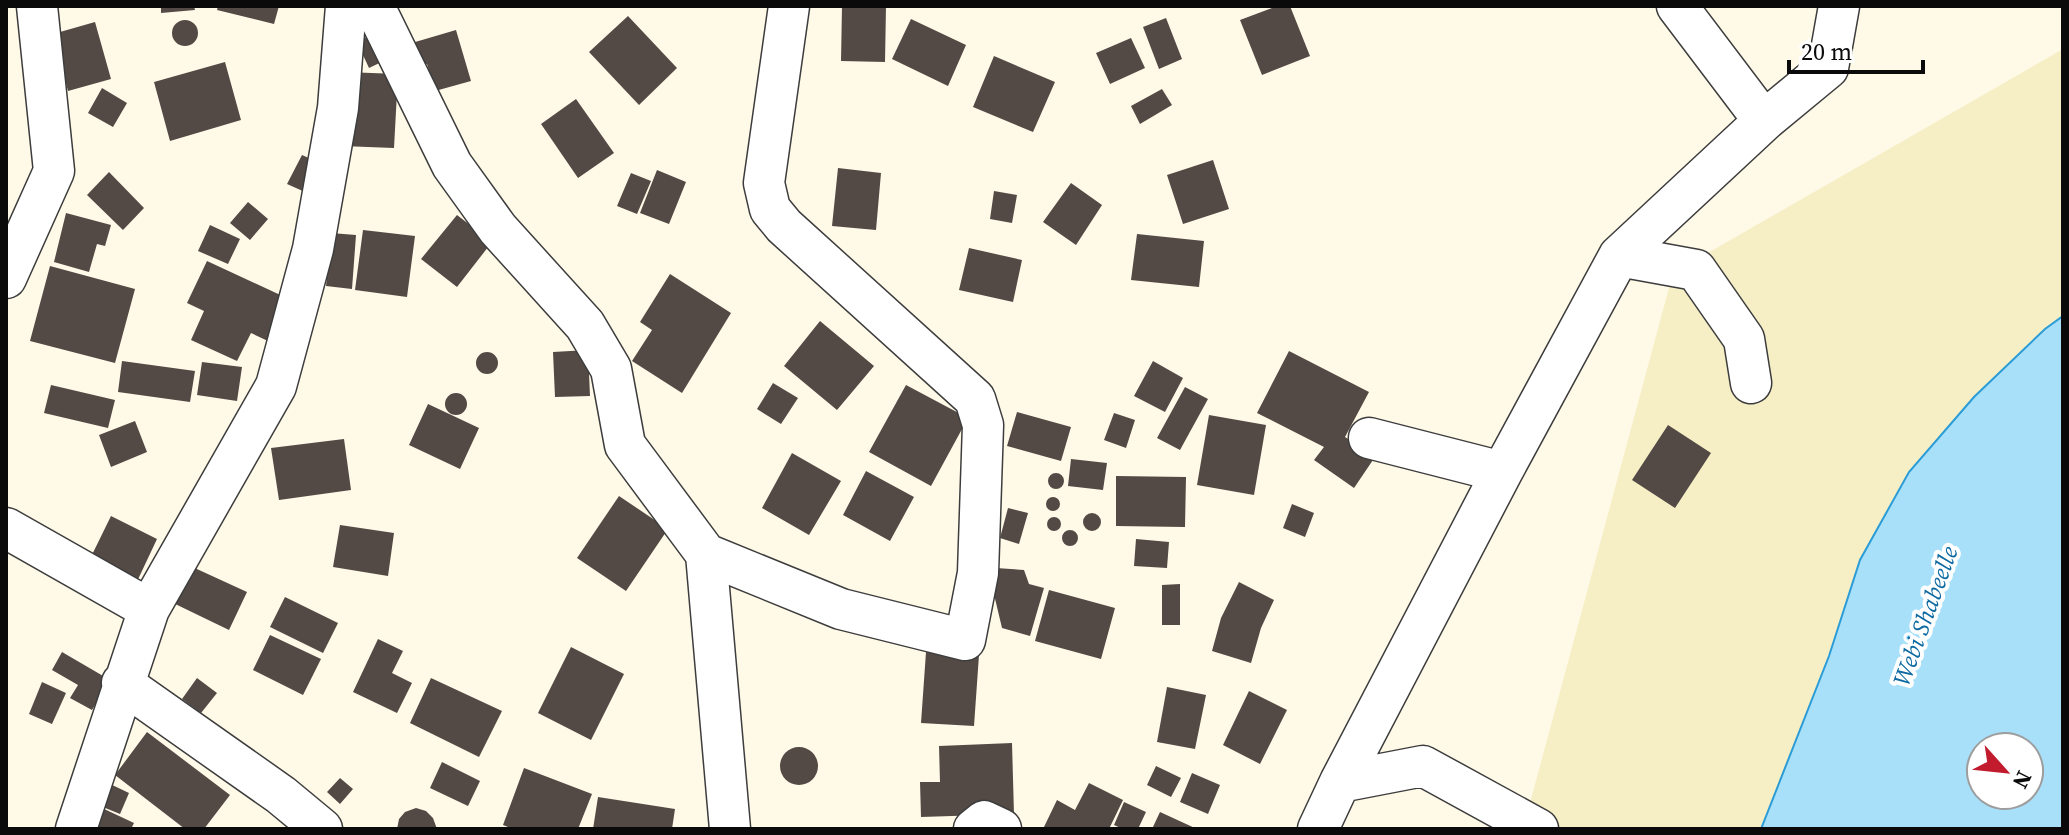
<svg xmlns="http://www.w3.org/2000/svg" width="2069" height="835" viewBox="0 0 2069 835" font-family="'Source Serif 4',serif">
	<rect width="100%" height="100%" fill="#fff9e7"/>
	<path fill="#f6efc6" d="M2063,49V316L2045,329L1974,397L1909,472L1860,560L1829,656L1761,829H1523L1673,273Z"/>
	<path fill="#a8e0fa" stroke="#2b9cd5" stroke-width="2" fill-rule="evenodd" d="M2063,316V829H1761L1829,656L1860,560L1909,472L1974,397L2045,329ZM1981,747H2029V795H1981Z"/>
	<path fill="#534a46" d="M161,6H194L195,10L161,13Z
		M218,6H279L274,24L217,10Z
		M842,6H886L885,62L841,61Z
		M1277,6H1290L1310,56L1262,75L1240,20Z
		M628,16L677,68L639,105L589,52Z
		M1166,18L1182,59L1159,69L1143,27Z
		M911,19L966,45L948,86L892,59Z
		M172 33a13 13 0 1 1 26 0a13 13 0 1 1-26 0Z
		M95,22L111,79L68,91L53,34Z
		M456,30L471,81L435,91L427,64L412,69L405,45Z
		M380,31L392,57L369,68L357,42Z
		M1131,38L1145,68L1110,84L1096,53Z
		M994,56L1055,82L1033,132L973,107Z
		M225,62L241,120L170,141L154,82Z
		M345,72L398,74L394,148L342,146Z
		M102,88L127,103L113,127L88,113Z
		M1162,89L1172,105L1140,124L1131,106Z
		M576,99L614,153L578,178L541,124Z
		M302,155L320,163L305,192L287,184Z
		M1213,160L1229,209L1183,224L1167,175Z
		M838,168L881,173L876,230L832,226Z
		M657,170L686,182L669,224L640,213Z
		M109,172L144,208L123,230L87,195Z
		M631,173L651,181L637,214L617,206Z
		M1071,183L1102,205L1076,245L1043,222Z
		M994,191L1017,195L1012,223L990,219Z
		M248,202L268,219L250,240L230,223Z
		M66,213L111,225L105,246L97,244L89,272L54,262Z
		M457,215L492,242L457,287L421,259Z
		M210,225L240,239L228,264L198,251Z
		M363,230L415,236L407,297L355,290Z
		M331,233L356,235L352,289L326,286Z
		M1137,234L1204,241L1199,287L1131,280Z
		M969,248L1022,260L1013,302L959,290Z
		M207,261L289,299L270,342L251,333L237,361L191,340L204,311L187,303Z
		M50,266L135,289L115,363L30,341Z
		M670,274L731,313L682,393L632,361L652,330L640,322Z
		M820,321L874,366L837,410L784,366Z
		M588,350L590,396L555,397L553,352Z
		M1289,351L1369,392L1345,437L1375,457L1354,488L1314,460L1324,447L1257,413Z
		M476 363a11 11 0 1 1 22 0a11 11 0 1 1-22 0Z
		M122,361L195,371L190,402L118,392Z
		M1153,361L1183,378L1165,412L1134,396Z
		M202,362L242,367L237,401L197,395Z
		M773,383L798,398L781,424L757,409Z
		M51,385L115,400L108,428L44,413Z
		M906,385L968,418L931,486L869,452Z
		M1185,387L1208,399L1180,450L1157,438Z
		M445 404a11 11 0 1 1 22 0a11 11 0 1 1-22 0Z
		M428,404L479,428L460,469L409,445Z
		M1017,412L1071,427L1061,461L1007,446Z
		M1114,413L1135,420L1126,448L1104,440Z
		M1209,415L1266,425L1254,495L1197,485Z
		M135,421L147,452L111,467L99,435Z
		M1668,425L1711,453L1675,508L1632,480Z
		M344,439L351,490L279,500L271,448Z
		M792,453L841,481L809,535L762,508Z
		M1071,459L1107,463L1103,490L1068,486Z
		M866,471L914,497L890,541L843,515Z
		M1048 481a8 8 0 1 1 16 0a8 8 0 1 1-16 0Z
		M1116,476L1186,477L1185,527L1116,526Z
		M619,496L668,529L626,591L577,558Z
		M1046 504a7 7 0 1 1 14 0a7 7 0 1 1-14 0Z
		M1292,504L1314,513L1305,537L1283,528Z
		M1008,508L1028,513L1019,544L1000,538Z
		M1083 522a9 9 0 1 1 18 0a9 9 0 1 1-18 0Z
		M111,516L157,539L133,590L86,567Z
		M1047 524a7 7 0 1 1 14 0a7 7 0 1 1-14 0Z
		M340,525L394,533L388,576L333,567Z
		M1062 538a8 8 0 1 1 16 0a8 8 0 1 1-16 0Z
		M1136,539L1169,542L1167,568L1134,566Z
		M186,564L247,592L229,630L169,601Z
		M996,568L1024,570L1029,584L1044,588L1030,636L1002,628L992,586Z
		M1239,582L1274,600L1261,628L1251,663L1212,651L1221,618Z
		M1180,584V625H1162V585Z
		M1049,590L1115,608L1101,659L1035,641Z
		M285,597L338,623L323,653L270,627Z
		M270,635L321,659L303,695L253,670Z
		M378,639L403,651L392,673L412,683L397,713L353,692Z
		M571,647L624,674L591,740L538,713Z
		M62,652L110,680L92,710L70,698L78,685L52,670Z
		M926,652L979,655L974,726L921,723Z
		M197,678L217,693L201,713L182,699Z
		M431,678L502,711L479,757L410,723Z
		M42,682L66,693L52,724L29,714Z
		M1167,687L1206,695L1195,749L1157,742Z
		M1249,691L1287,710L1260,764L1223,745Z
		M147,732L230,795L204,829H185L115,775Z
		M1012,743L1014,814L921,817L920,782H940L939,746Z
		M780 766a19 19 0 1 1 38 0a19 19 0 1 1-38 0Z
		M442,762L480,781L468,806L430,788Z
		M1156,766L1181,778L1171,797L1147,785Z
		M524,768L592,794L578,829H513L503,825Z
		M1192,773L1220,785L1208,814L1180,802Z
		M340,778L353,789L340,804L327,792Z
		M108,783L129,793L120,814L98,805Z
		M1089,783L1123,800L1109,829H1043L1057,800L1075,810Z
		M598,797L675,809L672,829H593Z
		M1124,802L1146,812L1138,829H1123L1114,825Z
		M102,808L134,823L131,829H92Z
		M416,808L426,811L433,818L437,829H397L399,819L405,812Z
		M1160,812L1197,829H1152Z"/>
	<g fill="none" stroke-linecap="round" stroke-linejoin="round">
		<defs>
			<path id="minor" d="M374,6L452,165L498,229L585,325L611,369L625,445L706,554L841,609L965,640L978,573L983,425L975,399L784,226L770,209L764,183L789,6
				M1677,6L1764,121
				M1619,256L1696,270L1744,339L1751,383
				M6,278L54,171L37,6
				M1369,438L1502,472
				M6,528L149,609
				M706,554L730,829
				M122,683L281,795L322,829
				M1340,782L1423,766L1538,829
				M76,829L149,609L276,386L313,249L338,108L346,6
				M974,829L984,821L1001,829
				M1318,829L1340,782L1502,472L1619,256L1764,121L1828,68L1839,6"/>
		</defs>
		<use href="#minor" stroke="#3d3d3d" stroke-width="43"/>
		<use href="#minor" stroke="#fff" stroke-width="40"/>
	</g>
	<g text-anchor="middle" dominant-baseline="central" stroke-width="8" stroke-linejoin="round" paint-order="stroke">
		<g font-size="24" font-style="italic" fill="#0e6aa1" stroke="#fff">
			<text transform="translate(1925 616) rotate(-70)">Webi Shabeelle</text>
		</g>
	</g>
	<rect width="2069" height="835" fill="none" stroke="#0a0a0a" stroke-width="16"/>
	<g transform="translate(2005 771) rotate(117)"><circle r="38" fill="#ffffff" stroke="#9d9d9d" stroke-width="2"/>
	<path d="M0-6L14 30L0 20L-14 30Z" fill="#c11b2d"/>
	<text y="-12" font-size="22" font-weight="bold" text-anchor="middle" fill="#0a0a0a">N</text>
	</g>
	<path d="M1789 60v12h134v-12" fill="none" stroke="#0a0a0a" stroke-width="4"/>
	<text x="1801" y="60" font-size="24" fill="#0a0a0a" stroke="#ffffff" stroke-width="6" paint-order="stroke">20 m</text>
</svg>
